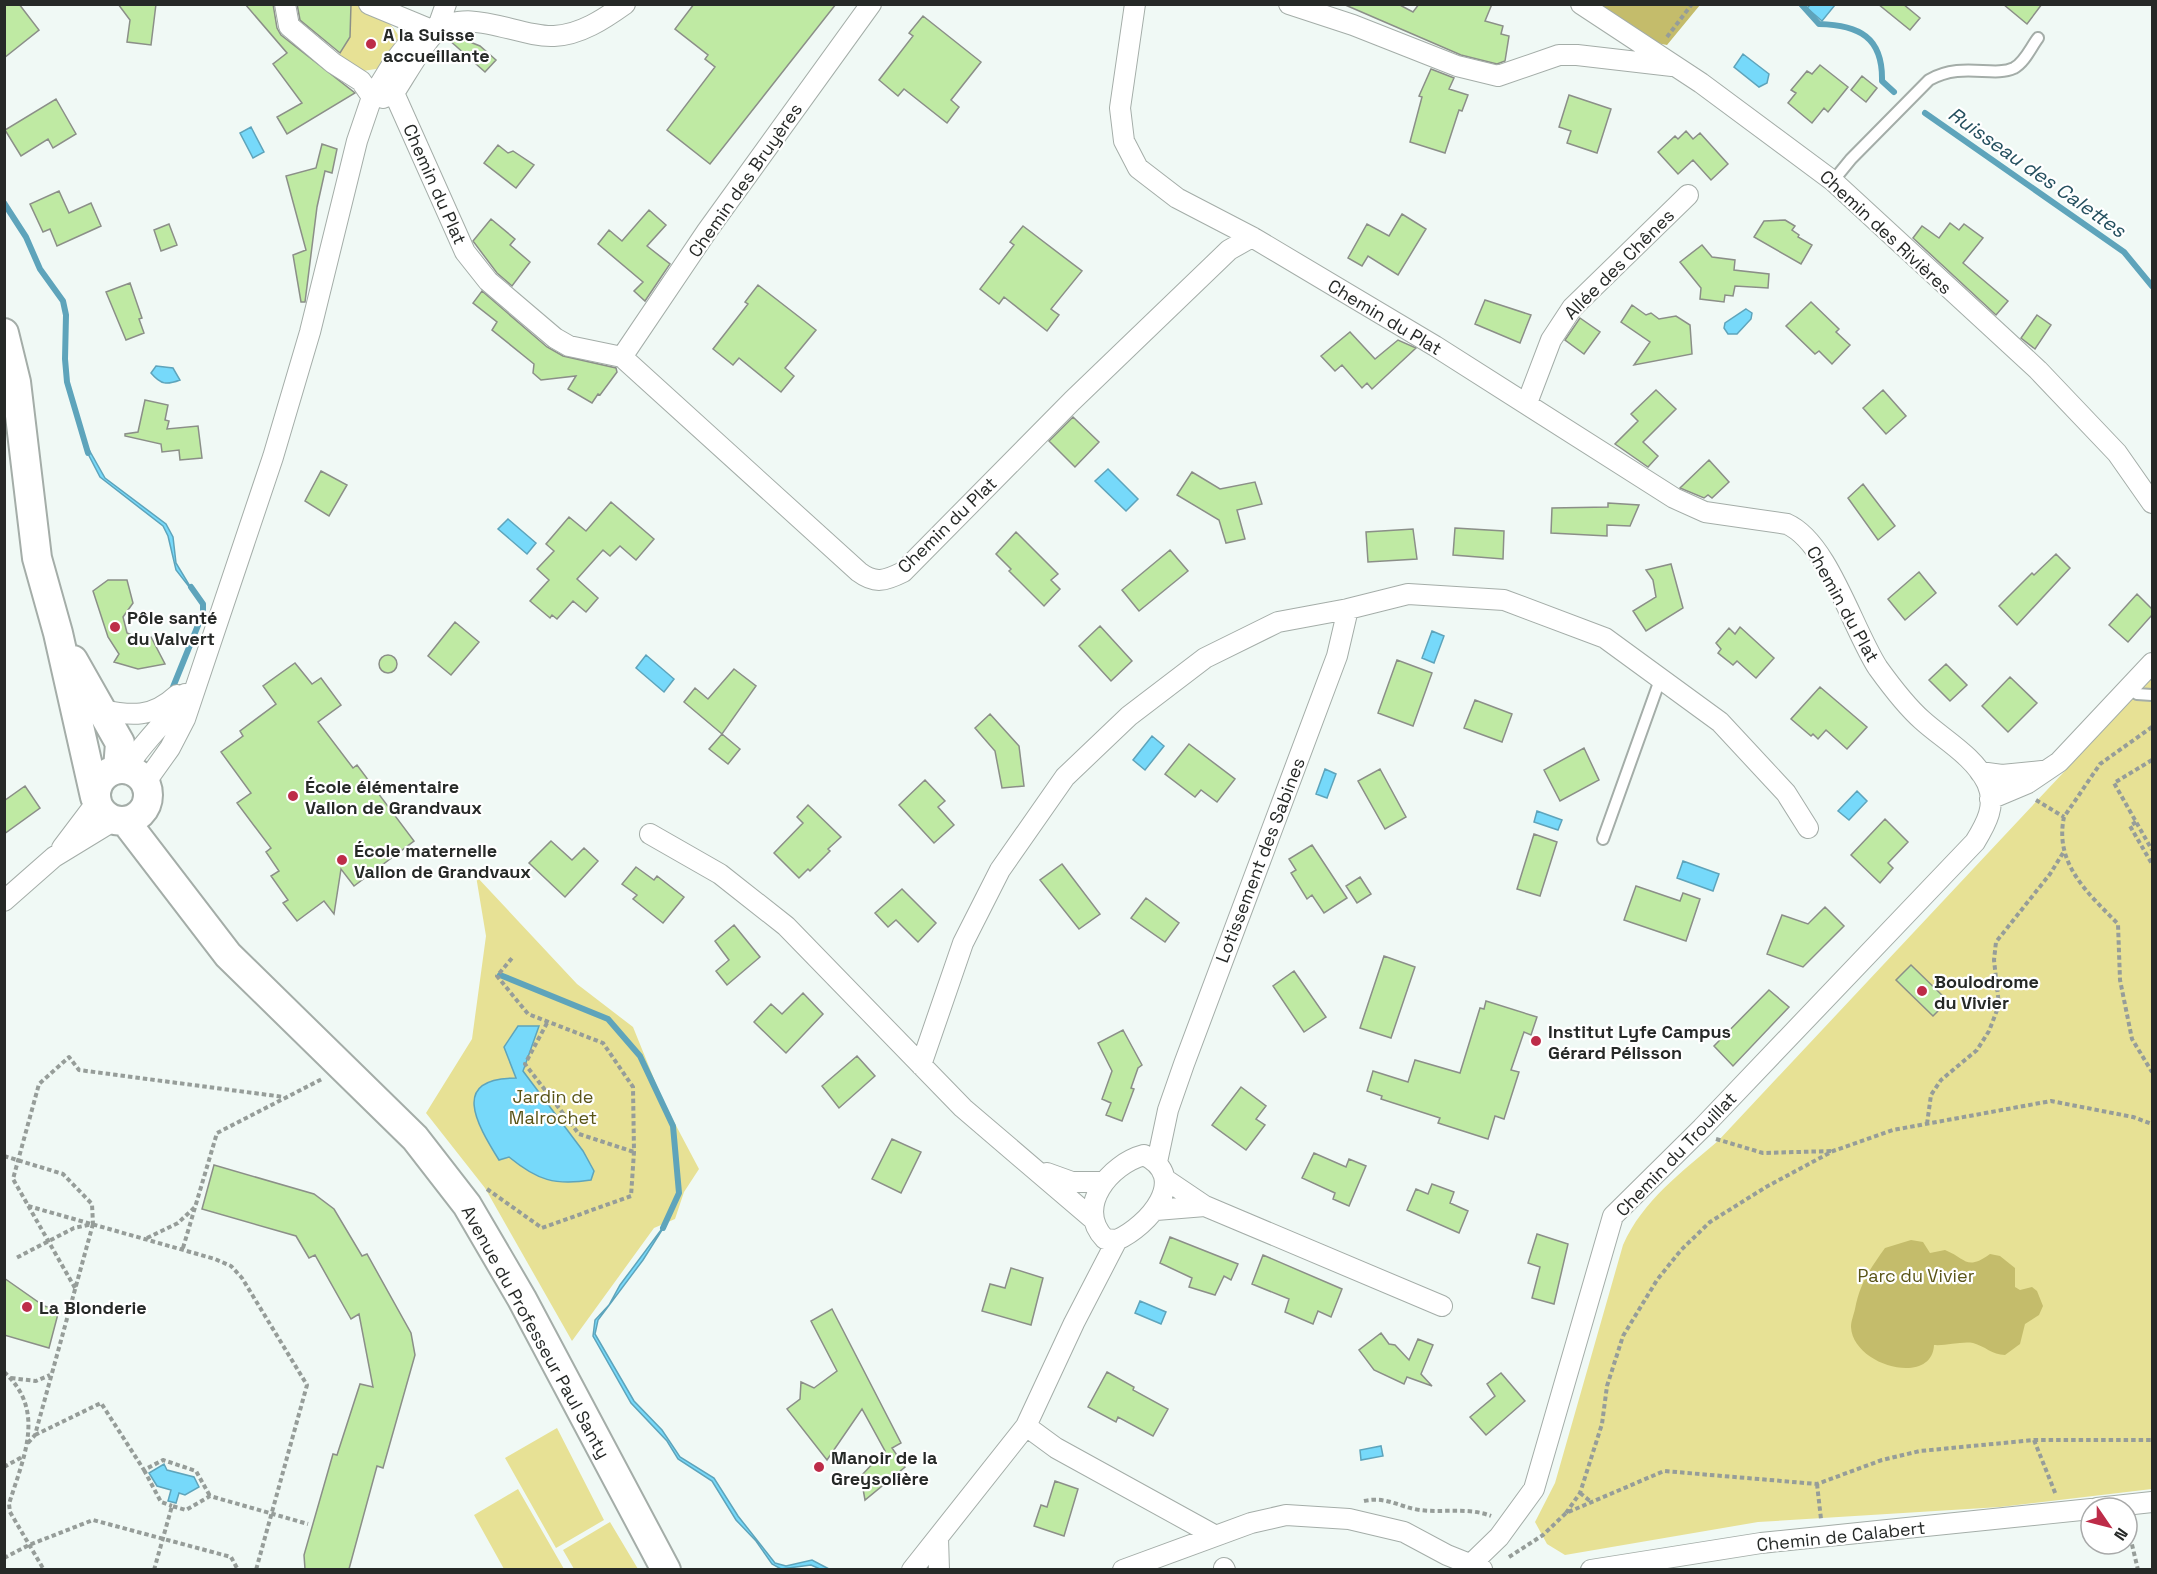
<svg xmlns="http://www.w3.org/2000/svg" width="2157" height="1574" viewBox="0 0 2157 1574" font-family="'Space Grotesk',sans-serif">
	<rect width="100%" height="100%" fill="#f0f9f5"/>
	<path fill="#e7e195" d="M351,5C373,5 392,22 401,40L382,68L363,71L339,55L350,37Z
		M2152,678V1489L2000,1507L1758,1522L1565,1555L1547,1544L1535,1522L1555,1483L1623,1245C1643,1200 1682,1172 1718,1141Z
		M476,876L577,984L633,1027L663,1101L699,1169L684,1192L675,1219L654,1228L572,1341L485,1188L426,1113L472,1039L486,936Z
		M557,1428L604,1520L556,1548L505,1458Z
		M518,1489L564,1569H504L474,1515Z
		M610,1522L638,1569H574L563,1550Z"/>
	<path fill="#c4bc6b" d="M1586,5H1700L1667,45L1641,40Z
		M1911,1240L1923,1242L1930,1253L1945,1250C1967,1259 1966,1271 1990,1254L2000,1256L2015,1268V1287L2020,1290L2032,1287L2037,1291L2043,1306L2039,1315L2025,1324L2020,1344L2005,1355C1992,1355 1985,1346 1973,1343C1962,1341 1946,1346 1934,1345C1932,1387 1853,1366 1851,1327C1851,1321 1854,1314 1855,1309C1860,1283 1870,1269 1885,1248Z"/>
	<path fill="#76d9fa" stroke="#5ea4bb" stroke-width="1.5" d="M1810,5V4L1835,5L1822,21L1807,8Z
		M1743,54L1769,74L1767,83L1759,87L1734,67Z
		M251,127L264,152L253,158L240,133Z
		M1746,309L1752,313L1751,319L1737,334H1728L1724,328L1725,323Z
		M156,366L173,368L180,380C167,385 161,385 151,373Z
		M85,448H88L105,478L166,524L173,537L176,563L194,593L176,570L168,536L163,526L100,477Z
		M1108,469L1138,499L1126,511L1095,481Z
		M508,519L536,543L527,554L498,529Z
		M1432,631L1444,636L1434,663L1422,658Z
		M646,655L674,679L664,692L636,668Z
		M1152,736L1164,746L1145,770L1133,760Z
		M1325,769L1336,774L1327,798L1316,794Z
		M1857,791L1867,801L1849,820L1838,811Z
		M1537,811L1562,820L1558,830L1534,822Z
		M1683,861L1719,874L1713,891L1677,878Z
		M518,1026H539L523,1071L583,1151L594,1171L591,1180C555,1186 537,1180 509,1157L499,1160C476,1123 450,1078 516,1078L504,1047Z
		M667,1222L643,1260L598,1320L595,1334L634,1401L662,1430L680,1457L714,1478L738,1516L775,1563L786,1566L812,1560L829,1569H820L811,1565L781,1569L772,1564L756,1541L736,1520L712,1481L678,1459L667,1441L631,1403L593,1336L595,1320L609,1305L620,1285Z
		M1140,1301L1166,1312L1161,1324L1135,1313Z
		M1381,1446L1383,1456L1361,1460L1360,1450Z
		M164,1464L167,1470L194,1477L199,1487L185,1495L179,1493L176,1503L168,1501L171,1490L157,1486L149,1473Z"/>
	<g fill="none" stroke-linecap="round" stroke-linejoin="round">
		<path stroke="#5ea4bb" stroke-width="6" d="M1801,4L1819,24C1859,25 1883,37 1882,81L1894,92
			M1925,113L2124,252L2152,286
			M4,203L26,237L40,269L63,301L66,315L65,359L67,382L88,453
			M171,692L203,613V604L191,587
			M500,975L608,1019L640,1056L673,1126L679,1193L663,1228"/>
	</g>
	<path fill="#bfeaa3" stroke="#8b8f88" stroke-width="1.5" d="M4,4H19L39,30L4,58Z
		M118,4H156L151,45L127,42L130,20Z
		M245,4H273L277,28L281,35L355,93L287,134L277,117L302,103L273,64L287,53Z
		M297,4H351L350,37L340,53L300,20Z
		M694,4H836L710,164L667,130L715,67L705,59L708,55L675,29Z
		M1343,4H1398L1413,12L1419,4H1492L1485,21L1503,26L1501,34L1509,36L1505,61L1497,64L1461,55Z
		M1878,4H1903L1920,18L1910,30Z
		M2003,4H2042L2027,24Z
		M923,16L981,62L951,100L959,107L947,123L904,89L898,96L879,80L913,36L909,33Z
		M455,36L480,46L496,60L485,72L448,39Z
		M1820,65L1848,87L1828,112L1824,108L1812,123L1788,103L1796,93L1791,90L1807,71L1812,74Z
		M1431,69L1454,78L1449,89L1468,95L1462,111L1459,110L1445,153L1410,142L1422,97L1419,96Z
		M1862,76L1877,88L1866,102L1851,90Z
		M1569,95L1611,109L1597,153L1567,143L1571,131L1559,127Z
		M56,99L76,134L53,148L48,139L21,156L5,130Z
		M1686,131L1693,139L1700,133L1728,164L1711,180L1693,160L1678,174L1658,152L1675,136L1678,139Z
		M322,144L337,149L332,173L325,171L317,207L305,302H301L293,255L306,250L286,176L316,168Z
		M498,145L508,153L513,151L534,165L516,188L484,163Z
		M59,191L69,213L91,203L101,226L57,246L50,229L43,232L30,204Z
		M649,210L666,225L647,246L670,264L645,301L634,291L643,282L598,244L609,230L622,241Z
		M1402,214L1426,229L1398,275L1368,256L1362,266L1348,258L1367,224L1389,236Z
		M491,219L515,239L510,245L530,262L512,286L497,273L473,241Z
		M1785,220L1795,226L1792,230L1799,235L1798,237L1812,245L1801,264L1754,237L1764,221Z
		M1950,223L1959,230L1964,224L1983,238L1963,263L2008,301L1996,315L1913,238L1922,226L1939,238Z
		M169,224L177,245L161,251L154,230Z
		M1023,226L1082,271L1051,309L1059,315L1047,331L1004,297L999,304L980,289L1014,245L1010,242Z
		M1702,245L1712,257L1735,260L1734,270L1769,274L1768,288L1735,286L1733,296L1725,295L1724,302L1700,299L1701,288L1680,262Z
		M130,283L142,318L139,319L144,333L126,340L106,292Z
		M758,285L816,330L785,368L794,376L781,392L739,358L733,365L713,349L748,304L745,302Z
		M482,291L547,347L563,356L616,368L617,372L600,395L598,394L592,403L568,389L576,376L541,380L533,373L534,364L492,330L497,322L473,303Z
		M1485,300L1531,315L1520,343L1475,324Z
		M1811,302L1839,329L1836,332L1850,345L1832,364L1819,351L1815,354L1786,326Z
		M1632,305L1646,315L1651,313L1659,319L1676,316L1690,325L1692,354L1634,365L1650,342L1621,322Z
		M2037,315L2051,325L2035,349L2021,338Z
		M1580,318L1600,332L1584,354L1565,340Z
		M1350,332L1375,359L1398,340L1416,348L1372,389L1367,383L1362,388L1342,365L1335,371L1321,356Z
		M1656,390L1676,409L1643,442L1658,456L1648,467L1615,444L1638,421L1631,414Z
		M1883,390L1906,416L1886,434L1863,408Z
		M145,400L168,405L165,420L169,421L167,429L198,426L202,458L180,460L179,450L162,452L161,444L125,436V434L138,432Z
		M1073,417L1099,442L1075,467L1049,441Z
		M1709,460L1729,482L1712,498L1708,495L1704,498L1680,488Z
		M321,471L347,485L329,516L305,501Z
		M1192,472L1220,489L1255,482L1262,504L1237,510L1245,539L1226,543L1219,520L1177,495Z
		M1863,484L1895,526L1878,540L1848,498Z
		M611,502L654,539L636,560L620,546L610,556L603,550L577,579L598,598L586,612L573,601L557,619L552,615L550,618L530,601L549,580L537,569L554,551L546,544L569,517L586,531Z
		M1608,503L1639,505L1630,526L1607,525V536L1551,533L1552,508L1608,507Z
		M1455,528L1504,531L1503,559L1453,555Z
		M1413,529L1417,559L1368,562L1366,532Z
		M1016,532L1058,574L1051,580L1060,589L1044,606L1009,571L1011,569L996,554Z
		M1170,550L1188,571L1139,611L1122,590Z
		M2056,554L2070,568L2017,625L1999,606L2032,573L2034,575Z
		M1671,564L1683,608L1646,631L1633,611L1656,597L1653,580L1646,570Z
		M1919,572L1936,593L1905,620L1888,599Z
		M108,580H127L133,603L123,617L127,633L139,638L151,637L165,664L138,669L114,662L119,654L108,637L93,591Z
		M2137,594L2152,609V615L2128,642L2109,625Z
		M455,622L479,642L451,675L428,656Z
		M1100,626L1132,661L1111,681L1079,646Z
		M1740,627L1774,658L1756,678L1737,661L1733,665L1718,653L1721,649L1716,643L1729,628L1735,634Z
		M379 664a9 9 0 1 1 18 0a9 9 0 1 1-18 0Z
		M1397,660L1432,673L1413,726L1378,713Z
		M295,663L312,684L321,678L341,705L318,722L353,768L357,765L414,841L354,886L341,869L334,914L324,901L297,921L283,903L288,900L271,876L279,871L266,852L271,848L237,803L251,793L221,752L243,736L240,731L276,704L263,686Z
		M1946,664L1967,685L1950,701L1929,680Z
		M734,669L756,686L722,734L684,702L695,688L708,699Z
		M2010,677L2037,703L2008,732L1982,706Z
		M1820,687L1867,727L1847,749L1826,730L1818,739L1813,734L1811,736L1791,719Z
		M1475,700L1512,714L1502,742L1464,728Z
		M990,714L1019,746L1024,786L1002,788L995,751L975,728Z
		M722,734L740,749L728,764L709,749Z
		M1189,744L1235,779L1217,802L1201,790L1195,797L1165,774Z
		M1584,748L1599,780L1560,801L1544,770Z
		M1380,769L1406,817L1385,829L1358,781Z
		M925,780L945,801L938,807L954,825L934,843L899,805Z
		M25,786L40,808L4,834V801Z
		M808,805L841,837L828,849L830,851L810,871L808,869L799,878L774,853L803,823L797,817Z
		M1885,819L1908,842L1888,863L1893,868L1880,883L1851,855Z
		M1534,834L1557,842L1540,896L1517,889Z
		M551,841L572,860L584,848L598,861L565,897L529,863Z
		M1312,845L1347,898L1324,913L1312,895L1307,899L1291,873L1296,870L1289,859Z
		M1062,864L1100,914L1079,929L1040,880Z
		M636,867L654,880L657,876L684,897L663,923L633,899L637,895L622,884Z
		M1360,877L1371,894L1357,903L1346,886Z
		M1636,886L1680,901L1683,893L1700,899L1686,941L1624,920Z
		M902,889L936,923L918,942L896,920L888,927L875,913Z
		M1146,898L1179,923L1165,942L1131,918Z
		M1825,907L1844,926L1803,967L1767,954L1782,915L1808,924Z
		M734,925L760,957L727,985L716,971L729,960L715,941Z
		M1384,956L1415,967L1391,1038L1360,1028Z
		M1911,965L1948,1001L1933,1016L1896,980Z
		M1294,971L1326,1017L1304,1032L1273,986Z
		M1769,990L1789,1007L1733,1066L1714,1046Z
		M803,993L823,1014L786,1053L754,1022L771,1004L782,1014Z
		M1486,1001L1537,1017L1531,1035L1524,1032L1511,1070L1519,1072L1504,1119L1495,1116L1488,1139L1438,1123L1440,1118L1381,1099L1382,1096L1367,1091L1373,1071L1408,1082L1415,1060L1460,1073L1480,1008L1484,1009Z
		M1123,1030L1142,1065L1138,1068L1131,1088L1134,1089L1122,1121L1106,1115L1111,1103L1102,1099L1112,1071L1098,1043Z
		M857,1056L875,1076L839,1108L822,1086Z
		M1241,1087L1266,1106L1256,1119L1265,1125L1246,1150L1212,1125Z
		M892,1139L921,1152L901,1193L872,1179Z
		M1314,1153L1346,1167L1349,1159L1366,1166L1349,1206L1333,1199L1335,1193L1302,1178Z
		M214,1165L314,1194L334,1209L362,1256L367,1254L411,1333L415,1355L383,1468L377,1466L349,1569H305L304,1555L333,1454L337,1455L360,1384L373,1387L359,1314L351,1319L315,1255L309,1258L296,1236L202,1209Z
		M1432,1184L1454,1192L1450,1203L1468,1211L1459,1233L1407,1210L1416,1189L1428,1194Z
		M1537,1234L1568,1244L1554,1304L1532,1298L1540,1267L1528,1263Z
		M1170,1237L1238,1264L1231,1280L1224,1276L1215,1295L1189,1287L1192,1278L1160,1263Z
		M1263,1255L1342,1289L1331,1317L1318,1311L1313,1324L1285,1312L1289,1299L1252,1284Z
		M1011,1268L1043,1278L1031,1325L982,1311L990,1284L1005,1288Z
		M4,1278L44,1306L59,1310L49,1348L4,1335Z
		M832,1309L901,1443L892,1448L905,1467L865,1500L862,1483L858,1479L885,1451L862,1409L827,1460L787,1409L800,1399L801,1382L814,1388L837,1371L811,1321Z
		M1381,1333L1389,1344L1395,1345L1409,1360L1418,1339L1433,1345L1421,1374L1432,1386L1407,1377L1404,1384L1374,1370L1359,1350Z
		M1107,1372L1134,1387L1133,1390L1168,1409L1153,1436L1118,1417L1116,1422L1088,1407Z
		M1501,1373L1525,1401L1486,1435L1470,1417L1495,1396L1487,1384Z
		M1055,1481L1078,1489L1064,1536L1034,1526L1041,1505L1047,1507Z"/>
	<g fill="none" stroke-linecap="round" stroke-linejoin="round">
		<defs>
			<path id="service" d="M1833,181L1851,159L1929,80C1962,61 1993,78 2014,68C2025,62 2031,47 2038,38
				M2129,688L2137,694L2152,695
				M1603,839L1661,677"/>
			<path id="minor" d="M285,4L289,26L333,63L361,81L372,97
				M369,4L434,31
				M1135,4L1120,108L1124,141L1138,168L1177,198L1252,237L1435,346L1674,498L1705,512L1787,524C1828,542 1853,630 1878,668C1891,686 1905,705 1922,720C1944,740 1974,756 1987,783C1997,805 1986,824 1975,842L1702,1128L1613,1216L1534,1489L1499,1537L1465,1570
				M1289,4L1353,25L1457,66L1498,76L1559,55H1577L1672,66
				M1581,4L1701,83L1833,181L2038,370L2117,453L2152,503
				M436,32L446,4
				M394,93L465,252L488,281L555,338L569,346L622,357L859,572C875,584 885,581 903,572L1072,401L1229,250L1252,237
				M383,98L394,93C404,78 424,42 436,32C468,5 518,38 554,36C580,35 604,19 625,4
				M622,357L707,231L871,4
				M1527,403L1551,340L1572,308L1688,195
				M101,710C132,716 152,718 177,695
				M126,769C143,741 168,721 185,694
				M1980,772L2002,775L2042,771
				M145,783L170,748L185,719L273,457L310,332L357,141L372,97L393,63L422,26
				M1990,799L2028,783L2059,762L2152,663
				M650,834L720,874L786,926L963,1108L1094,1220
				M62,848L96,803
				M4,901L54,857L113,821
				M921,1065L963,943L1000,870L1065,777L1129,716L1205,658L1278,622L1348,609
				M1157,1162L1168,1110L1184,1064L1337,656L1348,609L1408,594L1504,600L1605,638L1720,722L1786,793L1808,828
				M1047,1173L1072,1182H1103
				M1165,1179L1205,1206L1442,1306
				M1156,1210L1205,1206
				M1026,1426L1056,1448L1214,1535
				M2097,1508L2152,1502
				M938,1538L939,1570
				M1224,1568L1225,1570
				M912,1570L1026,1426L1074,1323L1117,1240C1148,1226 1191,1178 1144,1155C1110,1164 1074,1207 1105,1239L1117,1240
				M1123,1570L1251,1523L1286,1515L1349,1519L1404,1532L1447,1555L1482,1569
				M1591,1570L1761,1543L2091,1509"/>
			<path id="secondary" d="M4,333L16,382L37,558L58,633L95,797
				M73,660L120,743L118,769
				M96 795a26 26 0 1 1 52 0a26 26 0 1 1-52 0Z
				M126,822L228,955L415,1138L467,1205L522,1299L666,1570"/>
		</defs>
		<use href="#service" stroke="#a4ada8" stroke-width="14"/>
		<use href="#minor" stroke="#a4ada8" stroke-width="22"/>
		<use href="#secondary" stroke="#a4ada8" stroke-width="32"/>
		<path stroke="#969d99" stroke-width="4" stroke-dasharray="4.5 3" stroke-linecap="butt" d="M1667,37L1692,4
			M2152,727L2100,764L2064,817C2054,864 2088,893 2118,924L2120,980L2132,1039L2152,1072
			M2152,760L2114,783L2152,850
			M2036,800L2064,817
			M2136,822L2130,826L2152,864
			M547,1023L525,1064L579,1134L634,1152
			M1927,1124L1931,1095L1941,1080L1977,1050L1989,1031L1999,1005L1994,960L1996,942L2050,874L2063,853
			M1716,1139L1763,1153L1832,1151
			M4,1156L63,1174L92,1204L93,1224L74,1228L16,1258
			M487,1189L542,1228L631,1196L634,1152L633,1087L603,1043L528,1014L497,976L512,958
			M28,1206L215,1259L231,1266L242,1278L307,1385L256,1570
			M147,1238L178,1223L195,1207
			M183,1248L217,1133L322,1079
			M75,1288L13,1179L39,1084L69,1057L79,1070L284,1097
			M4,1372C47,1411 23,1458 9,1504L10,1512L44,1570
			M11,1378L36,1381L50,1375
			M35,1435L101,1403L144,1470L163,1460L196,1471L210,1496
			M2034,1440L2056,1495
			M28,1443L35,1435L93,1224
			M4,1467L22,1457
			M144,1470L161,1502L172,1506
			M1817,1484L1821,1519
			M1580,1493L1590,1501
			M1364,1501C1386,1496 1399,1507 1420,1510C1444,1513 1468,1507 1491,1516
			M1566,1513L1580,1493L1602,1424L1607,1386L1623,1336L1657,1280L1681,1250L1710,1222L1766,1187L1833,1151L1893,1130L2051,1101L2133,1117L2152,1124
			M2135,1523L2130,1536L2138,1570
			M1509,1557L1543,1535L1566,1513L1664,1471L1817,1484L1882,1460L1920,1451L2034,1440H2152
			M4,1558L29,1545L93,1520L231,1557L238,1570
			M154,1570L172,1506L186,1510L210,1496L308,1524"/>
		<use href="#service" stroke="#fff" stroke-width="10"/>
		<use href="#minor" stroke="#fff" stroke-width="20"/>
		<use href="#secondary" stroke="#fff" stroke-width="28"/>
	</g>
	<g fill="#bd2c48" stroke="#fff" stroke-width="2">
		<circle cx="371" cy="44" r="6"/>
		<circle cx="115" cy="627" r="6"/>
		<circle cx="293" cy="796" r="6"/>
		<circle cx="342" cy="860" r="6"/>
		<circle cx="1922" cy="991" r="6"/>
		<circle cx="1536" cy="1041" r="6"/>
		<circle cx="27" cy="1307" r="6"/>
		<circle cx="819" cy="1467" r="6"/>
	</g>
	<g text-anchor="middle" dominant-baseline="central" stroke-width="4.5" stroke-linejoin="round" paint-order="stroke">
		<g font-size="18" font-weight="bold" fill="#262927" stroke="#fff" text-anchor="start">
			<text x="383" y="34">A la Suisse<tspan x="383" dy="21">accueillante</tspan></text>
			<text x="127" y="617">Pôle santé<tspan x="127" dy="21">du Valvert</tspan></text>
			<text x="305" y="786">École élémentaire<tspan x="305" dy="21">Vallon de Grandvaux</tspan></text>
			<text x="354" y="850">École maternelle<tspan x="354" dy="21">Vallon de Grandvaux</tspan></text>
			<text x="1934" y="981">Boulodrome<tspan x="1934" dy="21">du Vivier</tspan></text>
			<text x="1548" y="1031">Institut Lyfe Campus<tspan x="1548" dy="21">Gérard Pélisson</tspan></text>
			<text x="39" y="1307">La Blonderie</text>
			<text x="831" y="1457">Manoir de la<tspan x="831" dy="21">Greysolière</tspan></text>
		</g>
		<g font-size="18" fill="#262927" stroke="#fff">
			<text transform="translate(745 180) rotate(-55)">Chemin des Bruyères</text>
			<text transform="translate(435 184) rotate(66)">Chemin du Plat</text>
			<text transform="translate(1886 232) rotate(43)">Chemin des Rivières</text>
			<text transform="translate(1619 264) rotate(-45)">Allée des Chênes</text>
			<text transform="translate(1385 317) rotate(31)">Chemin du Plat</text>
			<text transform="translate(947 525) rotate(-44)">Chemin du Plat</text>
			<text transform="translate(1843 604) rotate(61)">Chemin du Plat</text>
			<text transform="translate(1260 860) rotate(-69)">Lotissement des Sabines</text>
			<text transform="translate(1676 1154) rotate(-46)">Chemin du Trouillat</text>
			<text transform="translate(536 1332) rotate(61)">Avenue du Professeur Paul Santy</text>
			<text transform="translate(1841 1536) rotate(-6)">Chemin de Calabert</text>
		</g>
		<g font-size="18" fill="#595417" stroke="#fff">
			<text x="553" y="1096">Jardin de<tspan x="553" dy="21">Malrochet</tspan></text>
			<text x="1916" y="1275">Parc du Vivier</text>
		</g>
		<g font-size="20" font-style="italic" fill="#25505f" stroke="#fff">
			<text transform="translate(2037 172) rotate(35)">Ruisseau des Calettes</text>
		</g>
	</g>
	<rect width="2157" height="1574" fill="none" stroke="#262927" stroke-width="12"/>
	<g transform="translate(2109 1526) rotate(125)"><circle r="28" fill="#ffffff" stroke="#a8a9a9" stroke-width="1.5"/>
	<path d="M0-4.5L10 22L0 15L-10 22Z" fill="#bd2c48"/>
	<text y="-9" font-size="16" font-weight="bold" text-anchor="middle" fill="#262927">N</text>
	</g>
</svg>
